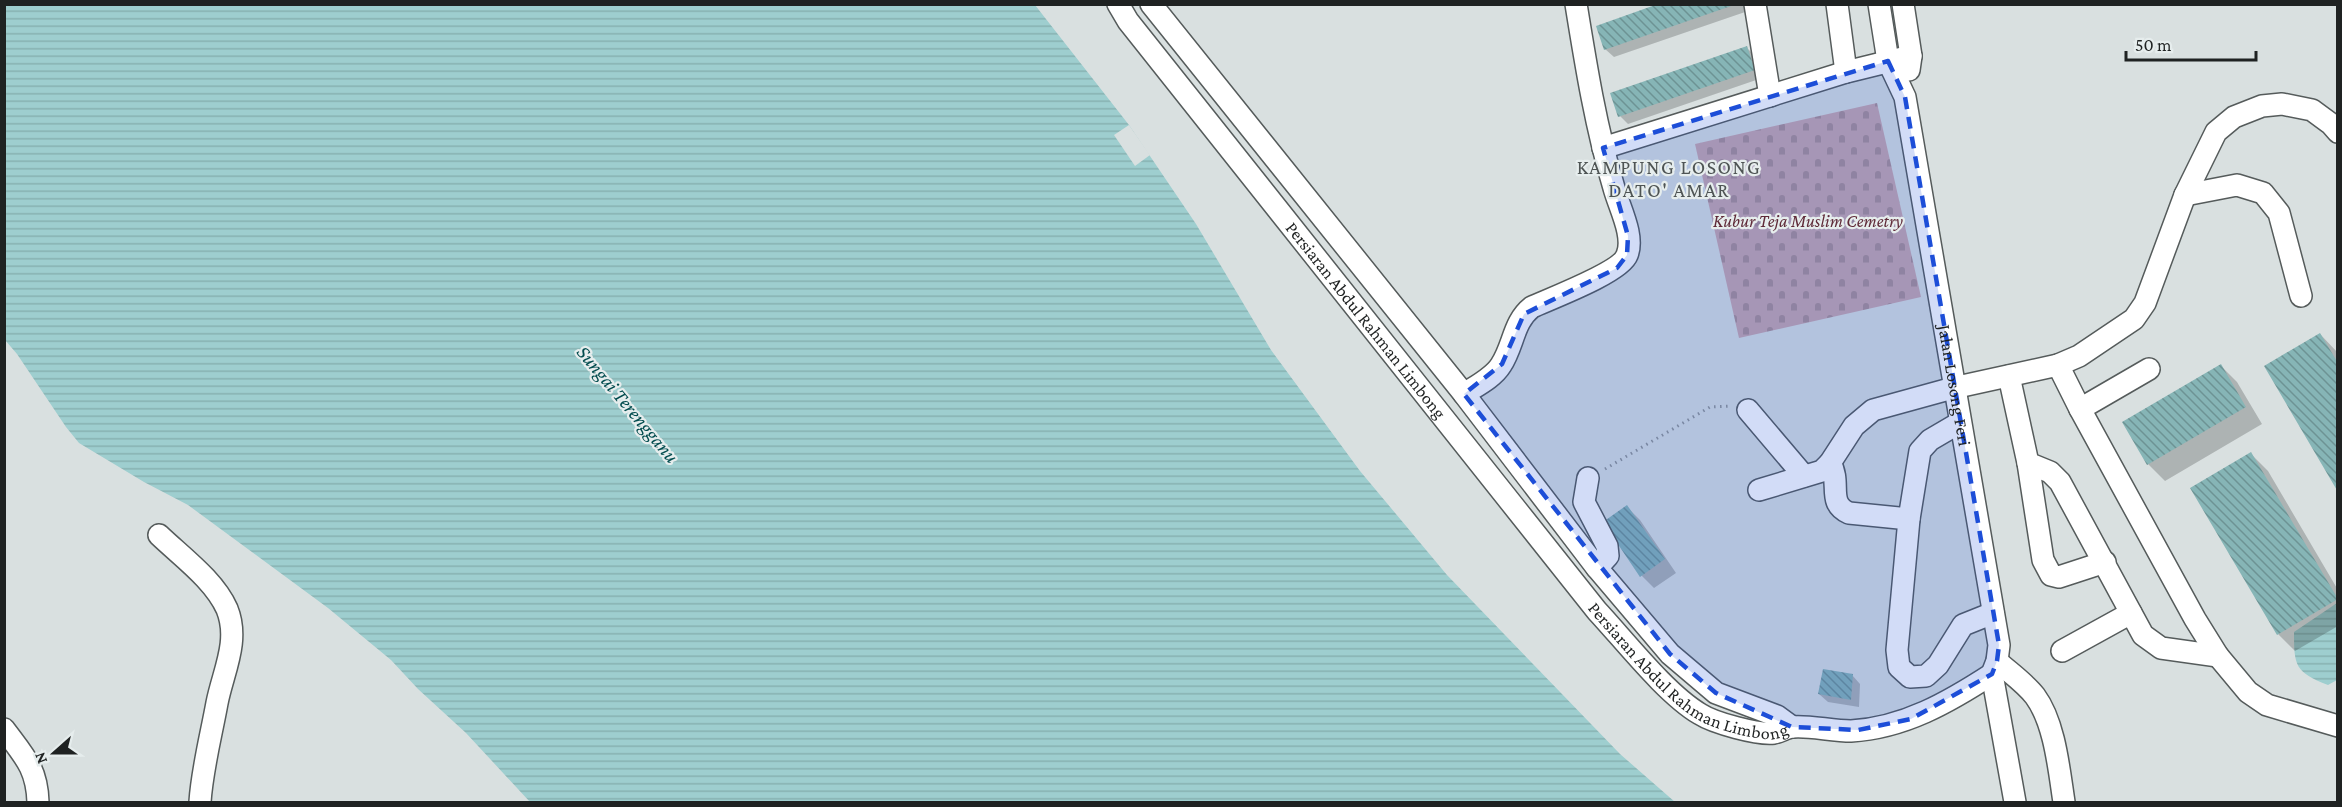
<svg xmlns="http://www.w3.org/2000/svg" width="2342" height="807" viewBox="0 0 2342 807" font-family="'Crimson Pro',serif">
	<defs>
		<pattern id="cemetery-stones" width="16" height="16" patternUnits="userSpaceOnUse" patternTransform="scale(1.5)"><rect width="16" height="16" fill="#c9a8ae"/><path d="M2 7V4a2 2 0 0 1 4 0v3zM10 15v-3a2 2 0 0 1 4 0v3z" fill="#ac9095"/></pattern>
		<pattern id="water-rules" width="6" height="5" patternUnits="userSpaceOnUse" patternTransform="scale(1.5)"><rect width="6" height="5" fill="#9ececf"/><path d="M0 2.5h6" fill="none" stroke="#88b1b1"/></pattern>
		<pattern id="building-back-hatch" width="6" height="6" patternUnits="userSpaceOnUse" patternTransform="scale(1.5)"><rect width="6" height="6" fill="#86b5b6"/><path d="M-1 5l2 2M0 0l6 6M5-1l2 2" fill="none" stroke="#6d9394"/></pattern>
	</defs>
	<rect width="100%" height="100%" fill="#d9e0e0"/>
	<path fill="url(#cemetery-stones)" d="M1877,103L1921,297L1739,338L1695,144Z"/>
	<path fill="url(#water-rules)" d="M4,5H1035L1129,125L1196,224L1271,350L1360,471L1447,575L1620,754L1675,802H530L466,733L418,689L391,660L328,608L188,505L144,482L79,443L66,427L17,354L5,340Z
		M2337,603V680L2328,685C2295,672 2294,666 2294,632Z"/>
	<path fill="#d9e0e0" d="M1129,125L1150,155L1135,166L1114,135Z"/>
	<path fill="#0003" d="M1663,4H1746L1748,11L1614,57L1605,49Z
		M1747,48L1755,56L1762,78L1628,124L1620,116Z
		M2320,334L2338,353V489Z
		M2221,366L2237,382L2262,424L2165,481L2148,464Z
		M2251,454L2268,471L2338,590V626L2295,651L2278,634Z
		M1627,507L1640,520L1676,573L1654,588L1642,576Z
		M1852,675L1860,684L1859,707L1828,702L1819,694Z"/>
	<path fill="url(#building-back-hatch)" d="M1658,4H1734V5L1604,50L1596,26Z
		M1747,46L1755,70L1618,117L1610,93Z
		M2320,333L2338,363V492L2264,366Z
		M2221,364L2246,407L2147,465L2122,422Z
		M2251,452L2338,599L2277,635L2190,488Z
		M1627,505L1665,559L1640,577L1603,522Z
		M1823,669L1853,674L1851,700L1818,694Z"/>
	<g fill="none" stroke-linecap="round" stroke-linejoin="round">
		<defs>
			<g id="minor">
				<path id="s1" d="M1118,4L1128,21L1597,611C1625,641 1666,694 1700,714C1714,723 1758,735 1774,733C1780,732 1786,728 1792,727C1807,725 1832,731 1851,731C1904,728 1949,702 1992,674"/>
				<path d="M1151,4L1464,394L1597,568L1670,654L1716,693L1777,716L1792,727"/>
				<path d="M1755,4L1770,96"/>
				<path d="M1837,4L1846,72"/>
				<path id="s2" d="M1879,4L1888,61L1905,97L1999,645L1997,661L1992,674L2015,802"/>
				<path d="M1903,4L1911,56L1909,70"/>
				<path d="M1603,148L1846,72L1911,56"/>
				<path d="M2185,195L2237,185L2263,193L2279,213L2301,296"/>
				<path d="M2058,365L2080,409L2195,619L2218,656L2248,692L2267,705L2338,726"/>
				<path d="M2009,376L2028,463L2050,472L2060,482L2143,635L2161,648L2218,656"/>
				<path d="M1464,394C1476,386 1493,378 1501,365C1514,345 1513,322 1532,307C1552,298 1621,272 1627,255C1635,236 1619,207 1614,188C1596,128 1586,66 1576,4"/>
				<path d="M2080,409L2149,369"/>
				<path d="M1748,410L1804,476"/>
				<path d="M1959,423L1930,440L1920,451L1909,519L1897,650L1899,667L1910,677L1926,676L1938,665L1963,625L1993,613"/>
				<path d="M1830,463C1842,483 1826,503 1849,513L1909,519"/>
				<path d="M2028,463L2043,560L2051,575L2059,577L2105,562"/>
				<path d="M1588,478L1584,502L1607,546L1608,556L1597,568"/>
				<path d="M1759,490L1822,471L1830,463L1854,426L1873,410L1953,388L2058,365L2079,356L2134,319L2145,303L2185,195L2216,132L2234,117L2262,106L2282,104L2312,110L2331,124L2338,132"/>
				<path d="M159,535C182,557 214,580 227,609C240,641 223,672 217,703C211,736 202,770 200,802"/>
				<path d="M2062,651L2131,613"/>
				<path d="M1997,661C2009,672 2025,683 2035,696C2055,723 2059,770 2064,802"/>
				<path d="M4,729C24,756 37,768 38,802"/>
			</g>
		</defs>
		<use href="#minor" stroke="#555b5b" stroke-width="24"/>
		<path stroke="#909595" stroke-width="3" stroke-dasharray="1.5 4.5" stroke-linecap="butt" d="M1605,469L1710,407L1731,406"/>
		<use href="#minor" stroke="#fff" stroke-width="21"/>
	</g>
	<path fill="#1d4ed8" fill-opacity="0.2" stroke="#1d4ed8" stroke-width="4.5" stroke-dasharray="12 8" stroke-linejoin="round" d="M1888,61L1905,97L1999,645L1997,661L1992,674L1911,719L1858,730L1792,727L1716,693L1670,654L1464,394L1502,364L1524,314L1617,268L1627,255L1628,236L1603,148Z"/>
	<g text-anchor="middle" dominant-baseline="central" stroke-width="4.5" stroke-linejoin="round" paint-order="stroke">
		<g font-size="18" font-style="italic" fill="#5f2a38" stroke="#e6eded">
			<text x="1808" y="221">Kubur Teja Muslim Cemetry</text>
		</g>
		<g font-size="18" fill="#1f2222" stroke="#e6eded">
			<text stroke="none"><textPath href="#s1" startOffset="402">Persiaran Abdul Rahman Limbong</textPath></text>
			<text stroke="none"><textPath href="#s2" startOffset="390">Jalan Losong Feri</textPath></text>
			<text stroke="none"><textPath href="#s1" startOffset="888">Persiaran Abdul Rahman Limbong</textPath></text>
		</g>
		<g font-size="20" letter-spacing="1.5" fill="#4e5454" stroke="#e6eded">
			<text x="1669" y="167">KAMPUNG LOSONG<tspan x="1669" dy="23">DATO' AMAR</tspan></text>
		</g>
		<g font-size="20" font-style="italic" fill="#034d4f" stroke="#e6eded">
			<text transform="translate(628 404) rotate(50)">Sungai Terengganu</text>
		</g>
	</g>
	<rect width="2342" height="807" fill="none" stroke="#1f2222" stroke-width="12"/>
	<g transform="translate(54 753) rotate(249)" stroke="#e6eded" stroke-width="4.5" paint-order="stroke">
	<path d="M0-4.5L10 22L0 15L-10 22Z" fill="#1f2222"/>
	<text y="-9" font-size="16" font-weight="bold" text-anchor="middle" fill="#1f2222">N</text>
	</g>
	<path d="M2126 51v9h130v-9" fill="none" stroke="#1f2222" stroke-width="3"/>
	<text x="2135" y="51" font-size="18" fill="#1f2222" stroke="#e6eded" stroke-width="4.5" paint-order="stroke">50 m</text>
</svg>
